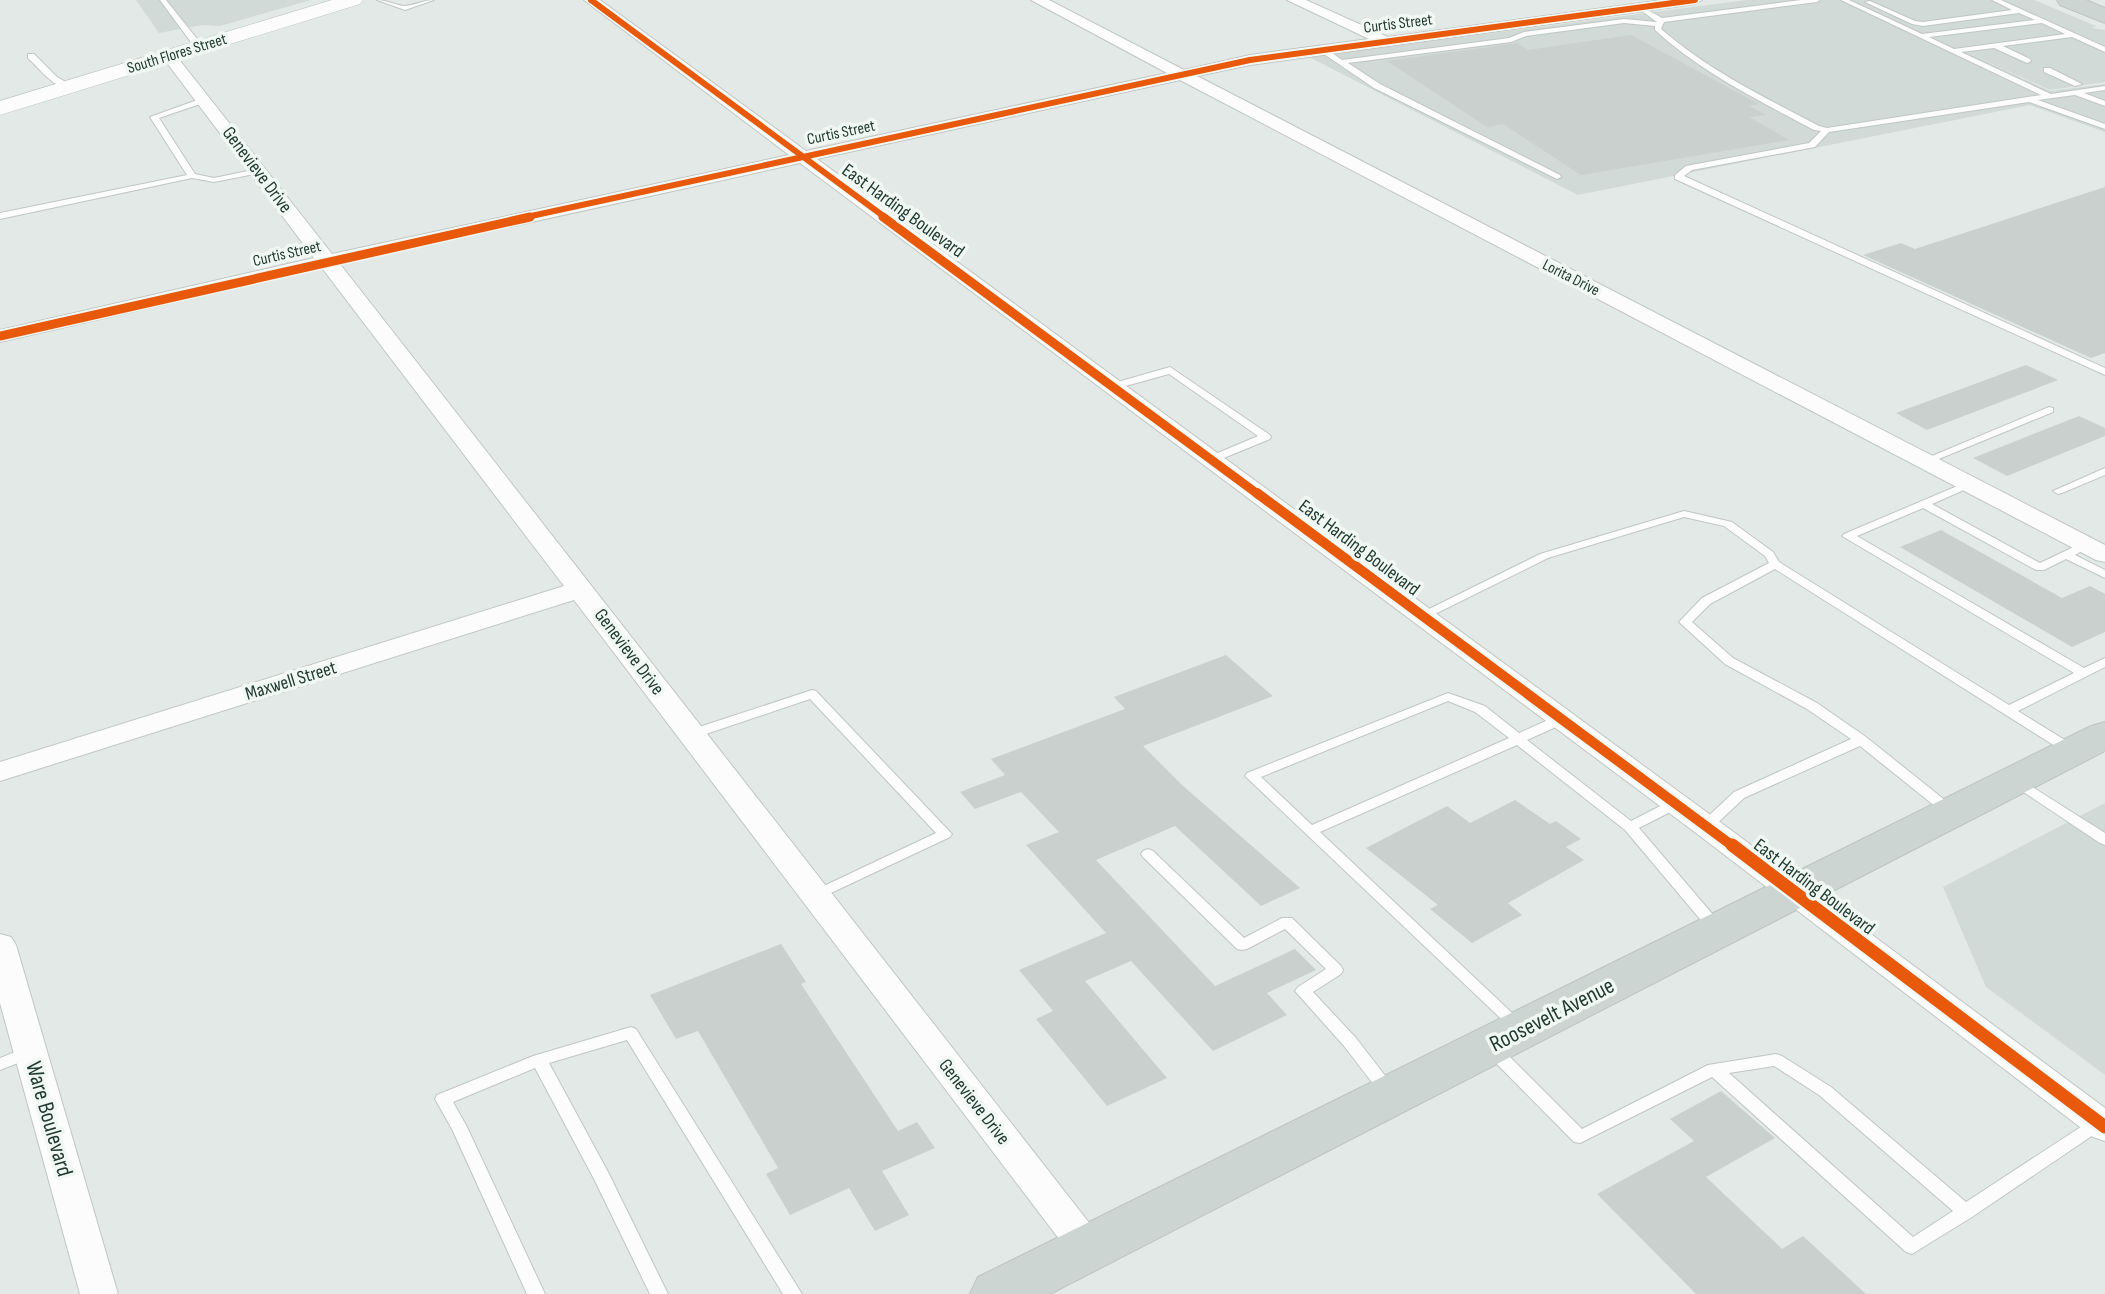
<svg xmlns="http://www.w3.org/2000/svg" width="2105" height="1294" viewBox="0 0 2105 1294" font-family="'Sofia Sans Condensed',sans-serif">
	<rect width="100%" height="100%" fill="#e3e9e6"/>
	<path fill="#d1dad6" d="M136,0H311L220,26L202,25L159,33Z
		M1747,0H2034L2096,26L2092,28L2105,30V82L2050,90L1957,48L2050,91L2105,84V132L2030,105L1578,195L1309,57Z
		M2105,803V1075L1986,987L1943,887Z"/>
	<path fill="#cad0cd" d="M1631,35L1759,104L1749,106L1766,115L1749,117L1789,140L1581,175L1503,124L1487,127L1387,61L1517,43L1528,50Z
		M2105,187V353L2091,358L1863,255L1901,243L1915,249Z
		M2026,365L2058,380L1927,430L1896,413Z
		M2079,416L2105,428V436L2007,476L1973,458Z
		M1941,530L2062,598L2090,586L2105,594V632L2072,647L1900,547Z
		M1226,655L1273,696L1143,746L1182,785L1300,888L1261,906L1175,826L1096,860L1215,986L1295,949L1316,970L1267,993L1287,1015L1213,1051L1131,961L1085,981L1167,1078L1107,1106L1036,1019L1053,1011L1019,970L1106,933L1026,845L1059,832L1021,792L975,809L960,792L1005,775L991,759L1125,709L1114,697Z
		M1515,800L1550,824L1556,821L1581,839L1566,847L1584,860L1508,903L1522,915L1472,943L1430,909L1438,905L1366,848L1447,806L1470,823Z
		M781,944L806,982L801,984L898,1131L917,1122L935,1148L882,1171L909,1215L875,1231L849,1188L790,1215L766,1174L778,1168L698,1031L676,1039L650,995Z
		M1721,1091L1775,1138L1706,1177L1782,1249L1803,1236L1866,1294H1696L1597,1194L1694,1141L1670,1119Z"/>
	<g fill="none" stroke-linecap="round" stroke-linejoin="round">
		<defs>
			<path id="service" d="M160,0H166L202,45V49H196Z
				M377,0C387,0 397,6 405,6C415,5 424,0 434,0L405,10Z
				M1801,0H1820L1817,2L1664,22L1661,29C1708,70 1764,97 1819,126L1827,128L2041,95L1841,0H1849L1922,34L2035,20L2019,13L1923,26L1912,24L1865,2L1870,1L1915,21L1923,22L2012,10L1992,0H2001L2105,47V52L2072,37L2003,46L2030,59L2031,61L2027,63L1994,48L1961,52L2051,94L2105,86V90L2084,93L2105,101V106L2075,95L2038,100L2105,124V129L2029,102L1829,132L1815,147L1692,170L1684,176L2105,368V375L1675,179V175L1686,166L1809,143L1821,131L1814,130C1758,100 1702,73 1655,30V26L1624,23L1526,36L1511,42L1348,63L1380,84L1560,175L1561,177L1557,179L1374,88L1318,50L1325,48L1342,60L1509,38L1524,32L1624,19L1657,22L1639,9V7L1641,6L1662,18ZM2042,23L2065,34L1954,49L1929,37Z
				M28,54H34L57,77L71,85V89C53,88 40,69 28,58Z
				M2044,68H2050L2082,84L2075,86L2044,72Z
				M203,98H206V102L159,118L195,174L214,178L257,169H260V173L214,182L192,178L0,219V213L187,175L150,117Z
				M1170,367L1270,435L1271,437L1270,439L1214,462H1206L1205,460L1206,458L1258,436L1169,374L1111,390L1106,387L1107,385Z
				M2049,407L2053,408V412L1929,463L1925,464L1920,461Z
				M2105,468V475L2062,493L2058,494L2053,491Z
				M1969,481L1974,484L1973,486L1932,504L2040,563L2082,543H2090L2092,545L2075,555L2105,570V578L2066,559L2044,570H2036L1923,508L1857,536L2084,668L2105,658V667L2018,711L2076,747L2078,750L2076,753H2066L1775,569L1710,604L1692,622L1733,658L1817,703L1866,737L1956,809L1958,812L1956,815H1946L1860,746L1744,798L1711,829H1701L1699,826L1701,823L1734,792L1851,739L1807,709L1725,664L1679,622L1702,598L1769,563L1765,556L1724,526L1684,517L1548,558L1425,619L1421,620L1415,616L1540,554L1684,511L1732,522L1773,552L1779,562L2009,705L2074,673L1842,536L1844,534Z
				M812,690L816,691L952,834L950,837L816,900L811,898L809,895L811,892L936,833L810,699L697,737H687L686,734L687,731Z
				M1448,693L1485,706L1519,733L1557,716H1567L1568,719L1567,722L1527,740L1631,821L1670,801H1680L1682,804L1680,807L1639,828L1720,923L1722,927L1720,931H1710L1625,830L1517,745L1320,832L1527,1027L1524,1031L1519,1033L1514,1031L1245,776L1247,773ZM1448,701L1475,712L1509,738L1312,825L1261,777Z
				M2018,778L2105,833V845L2100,843L2013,785L2011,782L2013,779Z
				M1148,849L1153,851L1244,938L1282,918H1292L1341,966L1343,970L1341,974L1313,992L1356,1038L1393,1086L1395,1090L1393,1094L1387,1096L1381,1094L1344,1046L1295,991L1298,987L1326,969L1285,929L1247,949L1242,950L1237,949L1143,857L1141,854L1143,851Z
				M631,1027L636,1029L802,1294H783L627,1040L549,1063L608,1172L668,1294H650L594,1179L535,1068L453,1102L467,1127L545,1294H527L452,1129L435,1099L437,1095L533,1056Z
				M1492,1043L1498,1045L1582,1129L1708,1065L1776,1054L1782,1056L1831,1087L1966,1202L2093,1119L2099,1117L2105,1119V1127L1972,1217L1912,1254L1906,1252L1712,1077L1580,1143L1574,1142L1486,1053L1484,1049L1486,1045ZM1774,1066L1819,1095L1953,1211L1913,1237L1729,1073Z
				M30,1046L36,1048L38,1052L36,1056L0,1070V1058Z"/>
			<path id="minor" d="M584,0H600L806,151L1167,73L1031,0H1049L1184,70L1250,55L1369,39L1287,0H1306L1388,37L1663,0H1702L1695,4L1250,65L1197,76L2105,545V562L2096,560L1180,80L817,159L1716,819L2105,1108V1141L2093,1137L1696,833L800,163L340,264L1101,1238L1107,1249L1101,1260L1088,1264L1075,1260L574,600L0,781V762L564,586L322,268L0,342V330L314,258L164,59L161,56L169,51L174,53L332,254L789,155Z
				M0,934L11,937L16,945L118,1294H80L0,1003Z"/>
			<path id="secondary" d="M332,0H363L360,4L0,115V101Z"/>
			<path id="primary" d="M2057,0H2086L2105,8V23L2060,5Z
				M2105,722V751L1050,1294H970L978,1277L2091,726Z"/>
		</defs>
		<use href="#service" stroke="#c0c6c3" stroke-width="2"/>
		<use href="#minor" stroke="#c0c6c3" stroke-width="2"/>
		<use href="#secondary" stroke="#bfc6c3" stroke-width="1"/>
		<use href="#primary" stroke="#bcc5c2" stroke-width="2"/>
		<use href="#service" fill="#fbfcfb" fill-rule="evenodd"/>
		<use href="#minor" fill="#fbfcfb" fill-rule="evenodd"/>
		<use href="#secondary" fill="#fbfcfb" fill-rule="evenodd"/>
		<use href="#primary" fill="#cdd5d2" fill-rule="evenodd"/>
		<defs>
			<path id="cycleway-far3" d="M591,0L886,218
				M522,218L1250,60L1695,0"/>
			<path id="cycleway-far2" d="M883,217L1259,495
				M0,336L530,217"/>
			<path id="cycleway-far1" d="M1257,493L1734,847"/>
			<path id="cycleway" d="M1732,845L2105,1127"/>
		</defs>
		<use href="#cycleway-far3" stroke="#f1f8f4" stroke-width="9"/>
		<use href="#cycleway-far2" stroke="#f1f8f4" stroke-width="12"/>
		<use href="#cycleway-far1" stroke="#f1f8f4" stroke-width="15"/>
		<use href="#cycleway" stroke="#f1f8f4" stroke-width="18"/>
		<use href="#cycleway-far3" stroke="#e8590c" stroke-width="6"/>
		<use href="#cycleway-far2" stroke="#e8590c" stroke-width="9"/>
		<use href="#cycleway-far1" stroke="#e8590c" stroke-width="10"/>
		<use href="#cycleway" stroke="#e8590c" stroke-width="13"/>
	</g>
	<g text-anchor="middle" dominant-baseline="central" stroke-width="7" stroke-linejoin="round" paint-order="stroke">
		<g font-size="16" fill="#213b33" stroke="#f1f8f4">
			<text transform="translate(1398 24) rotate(-7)">Curtis Street</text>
			<text transform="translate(177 54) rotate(-17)">South Flores Street</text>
			<text transform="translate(841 133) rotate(-12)">Curtis Street</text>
			<text transform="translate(287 254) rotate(-13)">Curtis Street</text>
			<text transform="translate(1571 278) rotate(27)">Lorita Drive</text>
		</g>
		<g font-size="19" fill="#213b33" stroke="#f1f8f4">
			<text transform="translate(257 170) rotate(53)">Genevieve Drive</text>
			<text transform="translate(903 211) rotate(36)">East Harding Boulevard</text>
			<text transform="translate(1359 548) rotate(37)">East Harding Boulevard</text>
			<text transform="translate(629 652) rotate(53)">Genevieve Drive</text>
			<text transform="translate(291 681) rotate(-17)">Maxwell Street</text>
			<text transform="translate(1814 887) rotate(37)">East Harding Boulevard</text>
			<text transform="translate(974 1102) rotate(52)">Genevieve Drive</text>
		</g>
		<g font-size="23" fill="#213b33" stroke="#f1f8f4">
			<text transform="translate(1552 1015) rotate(-27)">Roosevelt Avenue</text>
			<text transform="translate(49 1119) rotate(74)">Ware Boulevard</text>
		</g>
	</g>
</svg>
